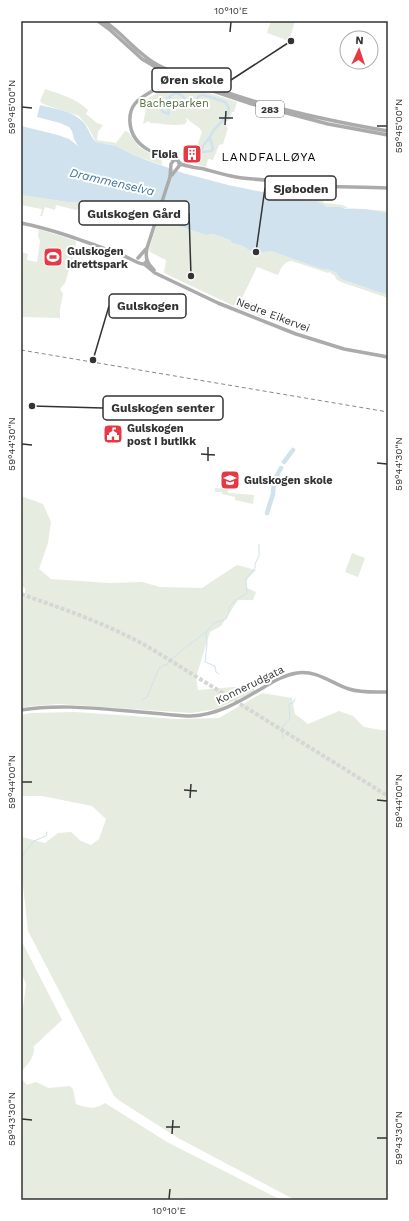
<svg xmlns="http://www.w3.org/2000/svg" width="409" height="1221" viewBox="0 0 409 1221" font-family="'Work Sans',sans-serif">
	<rect width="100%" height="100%" fill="#fff"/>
	<path fill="#e6ecdf" d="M271,21H295L289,41L267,33Z
		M170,80L237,102L234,112H232L230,119L224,124L228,128L223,144L219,145L213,160L208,159L206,167L191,163L202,132C199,125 191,124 187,118L186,119L187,121L185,124C173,127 162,123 150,123L149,121L143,124L146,109L140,103L156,94Z
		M45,89C60,94 77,99 88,110L86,114L97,123L103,125L98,132L97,140L116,143L125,131L128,132L139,147L162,161V165L134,155L116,146L96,142L88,127L79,116L43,104L40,101Z
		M314,188H317L324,203L343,205L348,208L388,211V213C368,211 348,208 328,207C322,206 315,202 309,200L310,191H313Z
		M21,195L67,202L98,204L156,215L181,227L206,235L213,234L230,240L232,243L243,246L258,253L271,251L321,269L330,270L336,273L341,279L381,293L388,294V298L341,282L336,279L335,276L329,272L328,273L292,261C284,261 281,268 278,275L257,267L242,298L269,310L265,318L238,308L166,274L164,272L166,260L150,252L149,249L159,217H154L152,221L137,217L100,212L94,209L91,211L80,208L76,210L56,205L55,210L45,207L42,216H40L42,210L41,209L21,205Z
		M39,229L76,241L75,251L65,283L60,289L63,294L60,309V318L21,317V252L28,254L27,260L37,262L40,241L38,236Z
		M215,488L228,489V493L254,495L253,504L235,500V497L222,494V492H215Z
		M21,496L43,504L51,522L48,543L39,569L51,579L109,583L142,582L160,587L202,588L237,565L256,570L246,580L247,588L256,592L253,600H238L221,626L210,632L196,677L198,690L234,687H253L255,691L217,709L191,713L58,704L32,706L21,708V603L25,594V588L21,586Z
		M352,553L365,558L358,577L345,572Z
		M262,693L292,698L295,714L308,724L339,711L353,716L364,727L381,730H388V1200H295L178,1138L120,1101L114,1096L28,931L21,867V838L22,837L45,843L58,833L71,832L81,841L91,845L99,839L106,819L92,806L42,796H21V715L30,713L75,712L176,719L219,718Z
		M21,940L62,1020L33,1047L34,1048C34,1058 28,1064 21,1072V1009L23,1008L26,984L21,972Z
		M21,1078L27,1085L36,1082L49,1088L70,1086L73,1089L76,1104C87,1108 94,1110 105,1103L167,1142L281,1200H187L184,1198L150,1200H21Z"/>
	<path fill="#cfe2ee" d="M40,105C55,109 74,111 84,123C89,129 90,136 96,142L116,146L134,155L149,161L183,173L228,185L302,200L316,201L327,207H340L346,209H364L388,213V294L381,293L341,279L336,273L330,270L321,269L271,251L258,253H254L243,246L232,243L230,240L213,234L206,235L181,227L156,215L98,204L67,202L21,195V126L58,135L69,139L78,146L74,139L72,131L69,127L60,123L37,117Z"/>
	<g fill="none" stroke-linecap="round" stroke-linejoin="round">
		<path stroke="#cfe2ee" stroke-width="1" d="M219,674L216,672L215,666L205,662L207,644L206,632L214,623L226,619L229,612V607L237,599L246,594L247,591L246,582L247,578L255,568V564L259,556V544
			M142,700L147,697L159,668H161L163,665H167C169,659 177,656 181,651L206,632
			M283,738L282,727L290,719L289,704L293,703L295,699
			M21,857L34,841L46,836L47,832"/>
		<path stroke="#cfe2ee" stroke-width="2.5" d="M166,106L168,107L169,114L163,112L161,109L166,106C166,99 173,90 181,95C188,100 188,110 198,107V97L202,95L210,97L225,102C236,113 220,122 214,130C212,132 211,136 209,138C206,143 201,145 202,152L211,151L213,149L210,138"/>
		<path stroke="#cfe2ee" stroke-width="4.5" d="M284,462L293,450
			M267,513L273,494L274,481L281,468"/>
		<path stroke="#d6d6d6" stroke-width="4" stroke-dasharray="4 2" stroke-linecap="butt" d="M21,594C69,611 111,625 155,651L388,796"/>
		<path stroke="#ababab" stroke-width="3.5" d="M98,21L109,29L142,59L162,71L183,81L252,104L328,124L388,135
			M104,21C124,34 137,54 158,65C171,72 184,76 197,82C259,106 323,120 388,131
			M169,70C165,97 127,90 130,123C132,147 156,155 176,160C181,161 176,161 180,164C183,165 188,166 192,167C196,168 200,168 204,169C215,172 225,175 236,177C253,180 271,180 288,181C297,182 306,185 315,186C339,187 364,187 388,188
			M161,85L166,72
			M172,175L179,166L180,163
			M21,223C56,230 89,243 122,255C128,257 140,265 144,264L147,261
			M138,258L146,249
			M144,264L155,273L218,303L296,334L344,349L388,357
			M154,270C147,263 145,258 147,248L170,177L171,164L174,160
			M21,710C64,703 108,710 152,713C165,714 178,716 191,716C217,715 237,703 259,690C271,683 283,675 297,673C317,670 331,683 349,689C361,693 375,692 388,692"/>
		<path stroke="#888" stroke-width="1" stroke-dasharray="4 3" stroke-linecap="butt" d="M21,350L388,412"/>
	</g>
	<path fill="none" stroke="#333" stroke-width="1.5" d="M230,32L231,22M22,107L32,108M219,118H233M225,125L226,111M377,126H387M22,444L32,445M201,454L215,455M208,461V447M377,463L387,464M22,782H32M184,790L197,791M190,798L191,784M377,800L387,801M22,1119L32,1120M166,1127H180M172,1134L173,1120M377,1138H387M169,1199L170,1189"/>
	<defs>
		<symbol id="building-square" viewBox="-11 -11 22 22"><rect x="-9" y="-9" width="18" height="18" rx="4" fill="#e63946" stroke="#fff"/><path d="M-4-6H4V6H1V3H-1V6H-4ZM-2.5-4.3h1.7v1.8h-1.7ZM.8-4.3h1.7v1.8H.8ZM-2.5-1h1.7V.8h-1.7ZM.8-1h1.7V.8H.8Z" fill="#fff"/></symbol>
		<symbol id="stadium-square" viewBox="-11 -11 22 22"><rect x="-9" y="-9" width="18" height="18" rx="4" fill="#e63946" stroke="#fff"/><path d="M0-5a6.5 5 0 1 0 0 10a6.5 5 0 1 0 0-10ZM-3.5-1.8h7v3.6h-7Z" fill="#fff"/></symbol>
		<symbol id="civic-square" viewBox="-11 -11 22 22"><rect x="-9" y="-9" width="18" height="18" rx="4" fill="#e63946" stroke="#fff"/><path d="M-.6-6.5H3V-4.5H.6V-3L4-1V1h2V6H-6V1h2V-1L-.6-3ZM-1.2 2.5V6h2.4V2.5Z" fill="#fff"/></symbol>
		<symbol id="school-square" viewBox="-11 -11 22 22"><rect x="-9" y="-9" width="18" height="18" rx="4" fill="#e63946" stroke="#fff"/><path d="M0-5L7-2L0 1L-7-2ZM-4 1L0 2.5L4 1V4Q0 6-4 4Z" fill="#fff"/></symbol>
	</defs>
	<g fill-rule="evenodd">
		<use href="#building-square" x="181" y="143" width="22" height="22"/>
		<use href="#stadium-square" x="42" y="246" width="22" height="22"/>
		<use href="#civic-square" x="102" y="423" width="22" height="22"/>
		<use href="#school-square" x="219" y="469" width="22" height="22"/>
	</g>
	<g text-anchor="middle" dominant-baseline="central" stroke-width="4" stroke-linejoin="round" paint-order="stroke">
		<rect fill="#fff" stroke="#707070" stroke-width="1" x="256" y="101" width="28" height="16" rx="3"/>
		<g font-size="10" font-weight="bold" fill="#333">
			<text x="270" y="109">283</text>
		</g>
		<g font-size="11" fill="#56703f" stroke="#fff">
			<text x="174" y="103">Bacheparken</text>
		</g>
		<g font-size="11" font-weight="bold" fill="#333" stroke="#fff" text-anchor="start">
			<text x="178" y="154" text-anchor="end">Fløia</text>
			<text x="67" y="251">Gulskogen<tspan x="67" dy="13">idrettspark</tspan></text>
			<text x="127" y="428">Gulskogen<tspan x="127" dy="13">post i butikk</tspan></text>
			<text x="244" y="480">Gulskogen skole</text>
		</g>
		<g font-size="11" fill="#333" stroke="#fff">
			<text transform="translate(273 315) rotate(21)">Nedre Eikervei</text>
			<text transform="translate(250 685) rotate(-26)">Konnerudgata</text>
		</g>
		<g font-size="12" letter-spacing="1" fill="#000" stroke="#fff">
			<text x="269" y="157">LANDFALLØYA</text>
		</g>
		<g font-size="12" font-style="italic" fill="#3f7597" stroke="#fff">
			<text transform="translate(112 182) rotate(13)">Drammenselva</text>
		</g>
	</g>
	<path fill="none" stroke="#333" stroke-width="1.5" d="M291 41L231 80M256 252L265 188M191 276L189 213M93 360L109 306M32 406L103 408"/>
	<g fill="#333" stroke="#fff" stroke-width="1.5">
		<circle cx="291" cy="41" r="4"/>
		<circle cx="256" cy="252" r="4"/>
		<circle cx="191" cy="276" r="4"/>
		<circle cx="93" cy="360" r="4"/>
		<circle cx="32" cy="406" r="4"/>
	</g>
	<g fill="#fff" stroke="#333" stroke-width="1.5">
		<rect x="152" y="68" width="79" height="24" rx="4"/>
		<rect x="265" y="176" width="71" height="24" rx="4"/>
		<rect x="79" y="201" width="110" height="24" rx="4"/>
		<rect x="109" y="294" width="77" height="24" rx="4"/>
		<rect x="103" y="396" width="120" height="24" rx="4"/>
	</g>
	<g font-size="12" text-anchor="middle" font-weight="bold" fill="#333">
		<text x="192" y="84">Øren skole</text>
		<text x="301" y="193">Sjøboden</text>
		<text x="134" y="218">Gulskogen Gård</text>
		<text x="148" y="310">Gulskogen</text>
		<text x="163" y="412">Gulskogen senter</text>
	</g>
	<rect width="409" height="1221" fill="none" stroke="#ffffff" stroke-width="44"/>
	<g transform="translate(359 50) rotate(3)"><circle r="19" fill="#ffffff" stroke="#adadad"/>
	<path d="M0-3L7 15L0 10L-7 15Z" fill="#e63946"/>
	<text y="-6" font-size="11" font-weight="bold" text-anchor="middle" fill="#333333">N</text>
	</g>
	<rect x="22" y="22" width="365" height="1177" fill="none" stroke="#333" stroke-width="1.5"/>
	<g font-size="10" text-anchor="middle" fill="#333">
		<text x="231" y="14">10°10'E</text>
		<text transform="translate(11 107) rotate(-90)" y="4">59°45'00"N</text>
		<text transform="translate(398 126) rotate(-90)" y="4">59°45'00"N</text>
		<text transform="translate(11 444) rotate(-90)" y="4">59°44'30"N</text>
		<text transform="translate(398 464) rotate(-90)" y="4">59°44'30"N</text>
		<text transform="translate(11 782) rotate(-90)" y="4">59°44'00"N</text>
		<text transform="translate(398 801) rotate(-90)" y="4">59°44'00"N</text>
		<text transform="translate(11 1119) rotate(-90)" y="4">59°43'30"N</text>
		<text transform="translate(398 1138) rotate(-90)" y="4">59°43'30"N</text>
		<text x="169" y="1214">10°10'E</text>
	</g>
</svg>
